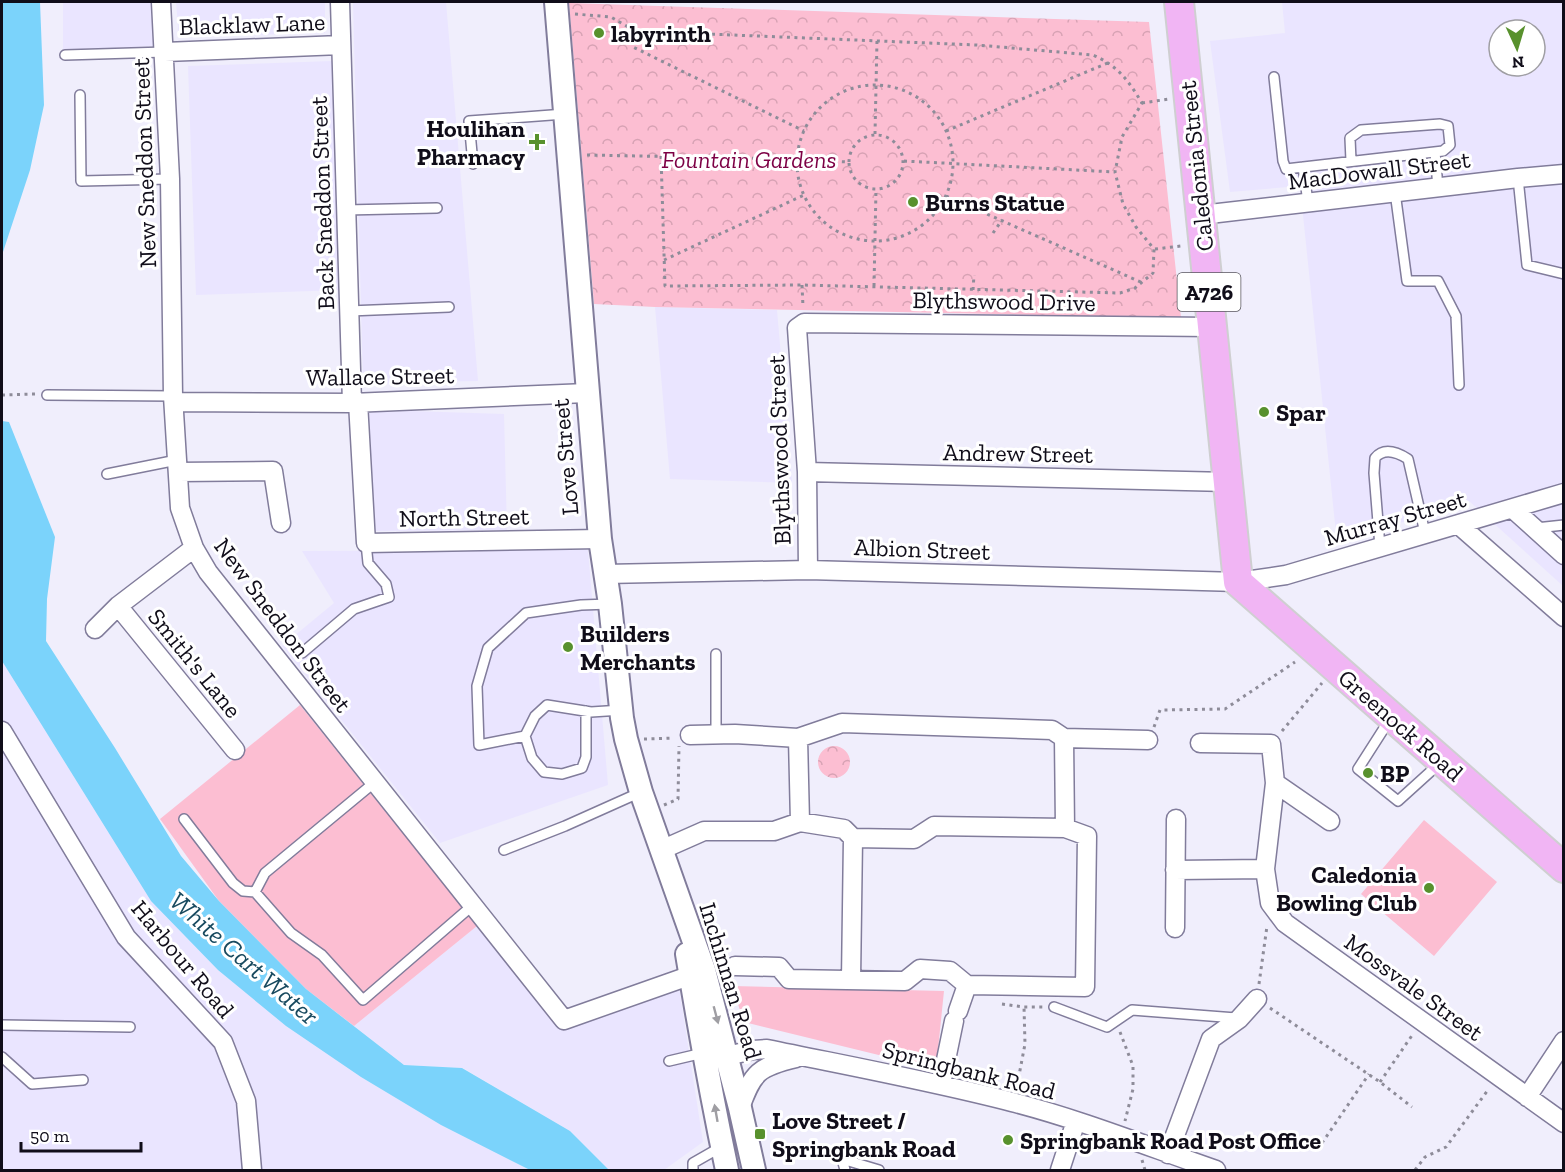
<svg xmlns="http://www.w3.org/2000/svg" width="1565" height="1172" viewBox="0 0 1565 1172" font-family="'Zilla Slab',serif">
	<defs>
		<pattern id="park-crowns" width="20" height="18" patternUnits="userSpaceOnUse" patternTransform="scale(1.5)"><rect width="20" height="18" fill="#fcbed2"/><path d="M2 6a3 3 0 1 1 6 0M12 15a3 3 0 1 1 6 0" fill="none" stroke="#d7a2b4"/></pattern>
	</defs>
	<rect width="100%" height="100%" fill="#f0eefc"/>
	<path fill="#eae5ff" fill-rule="evenodd" d="M63,2H154L156,46L63,50Z
		M176,2H325V33L179,37Z
		M353,2H446L478,381L363,383Z
		M1282,2H1563V586L1469,501L1337,543L1300,186L1230,192L1210,41L1285,33ZM1499,30H1535V66H1499Z
		M332,61L341,290L196,295L188,66Z
		M655,307L777,310L792,483L670,479Z
		M411,411L504,414L507,530L376,531L365,412Z
		M588,550L608,785L440,843L282,646L334,603L302,551Z
		M2,661L151,901L218,970L286,1026L361,1077L441,1125L530,1170H2Z
		M477,926L556,1024L679,987L703,1142L664,1170H609L570,1131L463,1068L404,1065L354,1026Z"/>
	<path fill="#fcbed2" d="M300,705L477,926L354,1026L306,989L219,901L160,819Z
		M1424,820L1497,882L1434,956L1361,894Z
		M732,986L944,991L936,1069L744,1022Z"/>
	<path fill="url(#park-crowns)" d="M569,3L1149,22L1181,318L655,307L594,304Z
		M818 762a16 16 0 1 1 32 0a16 16 0 1 1-32 0Z"/>
	<path fill="#7bd3fb" d="M2,2H40L44,105L30,170L2,255Z
		M2,421L9,422L55,537L47,599L46,641L115,748L181,856L219,901L306,989L404,1065L462,1068L570,1131L609,1170H530L441,1125L361,1077L286,1026L218,970L151,901L2,661Z"/>
	<g fill="none" stroke-linecap="round" stroke-linejoin="round">
		<defs>
			<path id="service" d="M65,55L165,52
				M1274,77L1283,161L1286,169L1443,151L1450,145L1448,126L1440,124L1361,130L1350,138L1351,161
				M80,95L81,181L170,179
				M1435,152L1438,188
				M473,164L469,121L565,114
				M1303,167L1308,202
				M1518,178L1527,265L1564,274
				M1395,192L1407,281H1438L1456,316L1459,385
				M345,210L437,208
				M349,311L449,307
				M47,395L173,396
				M107,474L177,460
				M1536,528L1564,525
				M1380,547L1374,473L1375,458C1384,447 1397,452 1408,459L1425,533
				M610,604L581,605L526,613L488,648L477,686L479,745L525,736L535,716L547,705L591,712L622,710
				M302,653L354,609L389,597L386,584L368,563L366,543
				M1390,719L1358,769L1398,801L1440,763
				M716,735V654
				M525,736L532,758L544,772L562,774L582,768L586,757V711
				M184,819L233,883L243,891L255,892L291,933L322,955L363,1000L473,905
				M504,850L565,826L641,792
				M255,892L265,873L375,782
				M1054,1007L1107,1027L1132,1010L1236,1018
				M2,1025L130,1027
				M2,1057L32,1084L83,1080
				M669,1061L703,1053
				M693,1170V1163L721,1147
				M845,1170L842,1159L879,1170"/>
			<path id="minor" d="M161,2L170,179L173,396L180,508L194,548L208,572L564,1020L703,971
				M340,2L352,403
				M165,52L341,45
				M1201,215L1518,178L1564,174
				M174,402L352,403L587,393
				M358,402L366,543L600,539
				M178,472L273,471L281,523
				M807,472L1228,482
				M1513,509L1564,555
				M1459,525L1564,617
				M808,570L807,472L797,328L804,323L1212,327
				M605,574L808,570L1238,582L1286,575L1564,493
				M118,606L235,750
				M95,629L118,606L194,548
				M2,731L126,937L223,1042L246,1101L252,1170
				M690,735L735,734L798,738L842,723L1052,730L1064,738L1065,828
				M798,738L800,822
				M1064,738L1148,740
				M1275,783L1330,821
				M661,850L704,831H774L800,822L844,829L853,838L914,839L934,826L1065,828L1087,836L1085,987L967,985
				M1265,869L1270,903L1285,923L1564,1123
				M1175,870L1265,869L1275,783L1271,744L1200,743
				M1175,928L1176,819
				M735,966L779,967L789,979L905,981L920,969L950,971L967,985
				M851,980L853,838
				M958,1011L967,985
				M714,1059L753,1050L767,1049C849,1066 931,1081 1012,1102C1082,1120 1149,1147 1216,1170
				M941,1084L954,1021
				M1527,1097L1564,1041
				M740,1108C753,1072 758,1067 796,1058
				M1168,1154L1211,1039L1239,1019L1257,999
				M1060,1170L1076,1121"/>
			<path id="tertiary" d="M556,2L600,539L610,604L622,718L626,739L641,792L704,970L740,1108L754,1170
				M687,954C699,1027 712,1099 727,1170"/>
			<path id="primary" d="M1179,2L1238,582L1564,868"/>
		</defs>
		<use href="#service" stroke="#817c9b" stroke-width="12"/>
		<use href="#minor" stroke="#817c9b" stroke-width="21"/>
		<use href="#tertiary" stroke="#817c9b" stroke-width="26"/>
		<use href="#primary" stroke="#cfcfd1" stroke-width="32"/>
		<path stroke="#8e8c99" stroke-width="3" stroke-dasharray="3 4.5" stroke-linecap="butt" d="M575,14L611,17L635,31
			M797 163a78 78 0 1 1 156 0a78 78 0 1 1-156 0Z
			M1142,103L1169,99
			M946,131L1110,62
			M875,134L877,40
			M849 162a27 27 0 1 1 54 0a27 27 0 1 1-54 0Z
			M587,155L797,159L848,162
			M661,156L665,286L802,285L1120,293L1135,288L1153,273L1154,249L1136,227L1123,204L1115,172L1122,137L1142,103C1128,80 1118,66 1093,55L977,45L635,31L633,47L804,131
			M904,161L1115,172
			M946,196L1143,283
			M993,233L1002,220
			M1155,249L1181,246
			M664,260L804,195
			M802,285L803,307
			M874,286L876,189
			M973,290L974,275
			M2,395L36,394
			M1154,727L1160,710L1225,709L1295,662
			M1282,731L1322,683
			M644,739L674,738
			M664,805L678,799L679,746
			M1259,984L1267,926
			M1002,1004L1024,1007H1043
			M1270,1008L1380,1082L1412,1107
			M1120,1032L1133,1066V1089L1125,1121
			M1380,1082L1413,1034
			M1017,1086L1025,1044L1024,1007
			M1322,1143L1369,1074
			M1142,1160L1145,1170
			M1415,1170L1425,1157L1446,1147L1488,1090"/>
		<use href="#service" stroke="#fff" stroke-width="9"/>
		<use href="#minor" stroke="#fff" stroke-width="18"/>
		<use href="#tertiary" stroke="#fff" stroke-width="22"/>
		<use href="#primary" stroke="#f1b5f4" stroke-width="28"/>
	</g>
	<defs><path id="oneway-solid" d="M-6-.8H1V-3.2L6.5 0L1 3.2V.8H-6Z" transform="scale(1.5)"/></defs>
	<g fill="#9f9ea3">
		<use href="#oneway-solid" transform="translate(716 1015) rotate(75)"/>
		<use href="#oneway-solid" transform="translate(716 1113) rotate(-100)"/>
	</g>
	<g fill="#58912d" stroke="#fff" stroke-width="2">
		<circle cx="599" cy="33" r="6"/>
		<path d="M534 133h6v6h6v6h-6v6h-6v-6h-6v-6h6z"/>
		<circle cx="913" cy="202" r="6"/>
		<circle cx="1264" cy="412" r="6"/>
		<circle cx="568" cy="647" r="6"/>
		<circle cx="1368" cy="773" r="6"/>
		<circle cx="1429" cy="888" r="6"/>
		<rect x="754" y="1128" width="12" height="12" rx="3"/>
		<circle cx="1008" cy="1140" r="6"/>
	</g>
	<g text-anchor="middle" dominant-baseline="central" stroke-width="6" stroke-linejoin="round" paint-order="stroke">
		<rect fill="#fff" stroke="#58565e" stroke-width="1.5" x="1177.5" y="273" width="63" height="38" rx="4.5"/>
		<g font-size="22" font-weight="bold" fill="#100d19">
			<text x="1209" y="292">A726</text>
		</g>
		<g font-size="24" fill="#100d19" stroke="#fff">
			<text transform="translate(252 24) rotate(-2)">Blacklaw Lane</text>
			<text transform="translate(144 163) rotate(-92)">New Sneddon Street</text>
			<text transform="translate(1196 166) rotate(-96)">Caledonia Street</text>
			<text transform="translate(1379 170) rotate(-7)">MacDowall Street</text>
			<text transform="translate(322 203) rotate(-92)">Back Sneddon Street</text>
			<text transform="translate(1004 301) rotate(1)">Blythswood Drive</text>
			<text transform="translate(380 376) rotate(-1)">Wallace Street</text>
			<text transform="translate(779 450) rotate(-92)">Blythswood Street</text>
			<text transform="translate(1018 453) rotate(1)">Andrew Street</text>
			<text transform="translate(565 457) rotate(-95)">Love Street</text>
			<text transform="translate(464 517) rotate(-1)">North Street</text>
			<text transform="translate(1395 518) rotate(-16)">Murray Street</text>
			<text transform="translate(922 549) rotate(2)">Albion Street</text>
			<text transform="translate(283 625) rotate(53)">New Sneddon Street</text>
			<text transform="translate(195 663) rotate(51)">Smith's Lane</text>
			<text transform="translate(1401 725) rotate(41)">Greenock Road</text>
			<text transform="translate(183 959) rotate(50)">Harbour Road</text>
			<text transform="translate(731 981) rotate(73)">Inchinnan Road</text>
			<text transform="translate(1414 987) rotate(36)">Mossvale Street</text>
			<text transform="translate(969 1070) rotate(14)">Springbank Road</text>
		</g>
		<g font-size="24" font-weight="bold" fill="#100d19" stroke="#fff" text-anchor="start">
			<text x="611" y="33">labyrinth</text>
			<text x="525" y="128" text-anchor="end">Houlihan<tspan x="525" dy="28">Pharmacy</tspan></text>
			<text x="925" y="202">Burns Statue</text>
			<text x="1276" y="412">Spar</text>
			<text x="580" y="633">Builders<tspan x="580" dy="28">Merchants</tspan></text>
			<text x="1380" y="773">BP</text>
			<text x="1417" y="874" text-anchor="end">Caledonia<tspan x="1417" dy="28">Bowling Club</tspan></text>
			<text x="772" y="1120">Love Street /<tspan x="772" dy="28">Springbank Road</tspan></text>
			<text x="1020" y="1140">Springbank Road Post Office</text>
		</g>
		<g font-size="24" font-style="italic" fill="#7d0045" stroke="#fff">
			<text x="749" y="159">Fountain Gardens</text>
		</g>
		<g font-size="26" font-style="italic" fill="#184a5f" stroke="#fff">
			<text transform="translate(244 958) rotate(41)">White Cart Water</text>
		</g>
	</g>
	<rect width="1565" height="1172" fill="none" stroke="#100d19" stroke-width="6"/>
	<g transform="translate(1517 48) rotate(176)"><circle r="28" fill="#ffffff" stroke="#9f9ea3" stroke-width="1.5"/>
	<path d="M0-4.5L10 22L0 15L-10 22Z" fill="#58912d"/>
	<text y="-9" font-size="16" font-weight="bold" text-anchor="middle" fill="#100d19">N</text>
	</g>
	<path d="M21 1142v9h120v-9" fill="none" stroke="#100d19" stroke-width="3"/>
	<text x="30" y="1142" font-size="18" fill="#100d19" stroke="#ffffff" stroke-width="4.5" paint-order="stroke">50 m</text>
</svg>
